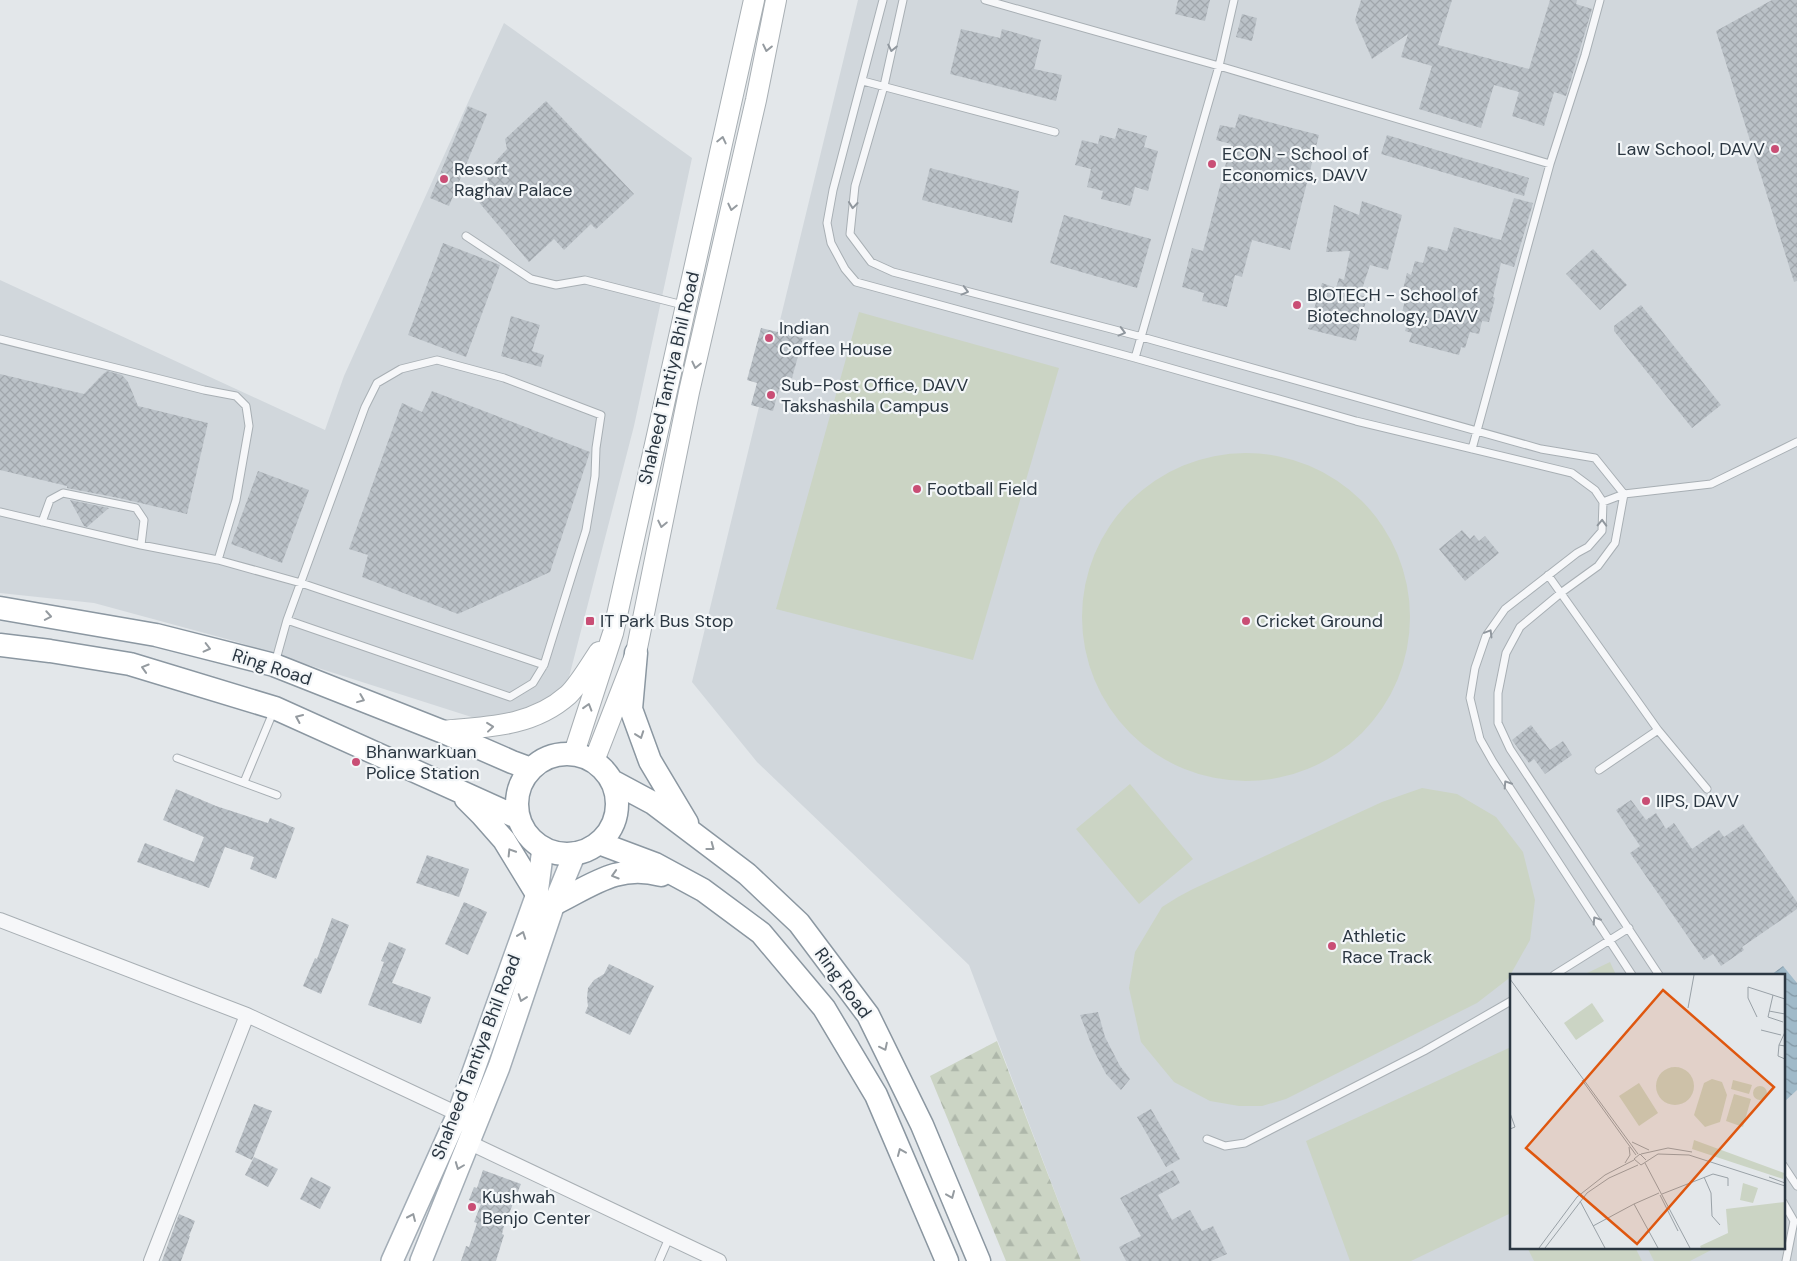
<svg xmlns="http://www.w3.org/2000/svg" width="1797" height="1261" viewBox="0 0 1797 1261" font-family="'DM Sans',sans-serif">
	<defs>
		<pattern id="forest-firs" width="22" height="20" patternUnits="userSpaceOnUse" patternTransform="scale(1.25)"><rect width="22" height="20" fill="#cbd4c4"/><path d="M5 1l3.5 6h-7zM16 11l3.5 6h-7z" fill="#aeb7aa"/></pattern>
		<pattern id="water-waves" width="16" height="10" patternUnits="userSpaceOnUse" patternTransform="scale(1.25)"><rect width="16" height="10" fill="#a0bac9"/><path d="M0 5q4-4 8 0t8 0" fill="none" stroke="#8398a5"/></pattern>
		<pattern id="building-cross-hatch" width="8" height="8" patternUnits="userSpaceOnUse" patternTransform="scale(1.25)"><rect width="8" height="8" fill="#bac1c7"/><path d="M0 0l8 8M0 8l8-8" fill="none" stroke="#a0a6ac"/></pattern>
	</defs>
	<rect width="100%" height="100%" fill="#e3e7ea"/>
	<path fill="#d1d7dc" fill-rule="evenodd" d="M858,0H1797V1261H1081L969,965L757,762L692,682ZM1511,975H1783V1247H1511Z
		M504,23L692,158L634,426L568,681L542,710L509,729L234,641L94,603L0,593V280L325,430L344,376Z"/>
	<path fill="url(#forest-firs)" d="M997,1041L1081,1261H1006L930,1076Z"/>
	<path fill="#cbd4c4" d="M859,312L1059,368L973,660L776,609Z
		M1082 617a164 164 0 1 1 328 0a164 164 0 1 1-328 0Z
		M1130,784L1193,859L1139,904L1076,829Z
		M1422,788L1457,794L1496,817L1523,852L1535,900L1530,940L1508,979L1477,1003L1286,1099L1262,1106H1239L1210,1101L1174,1082L1141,1042L1129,988L1135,952L1162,907L1178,897L1193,889L1382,802Z
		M1610,962L1616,975H1583Z
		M1511,1047V1213L1411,1261H1350L1306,1141Z
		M1527,1247H1635L1642,1261H1534Z
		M1647,1247H1717L1690,1261H1654Z"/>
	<path fill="url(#water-waves)" d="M1783,966L1797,983V1090L1783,1103V975H1771Z"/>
	<path fill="url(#building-cross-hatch)" d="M1178,0H1210L1205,21L1175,14Z
		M1361,0H1452L1438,45L1529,69L1550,0H1577L1576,4L1592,9L1566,96L1554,92L1544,126L1512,116L1519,92L1494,85L1481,128L1419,109L1432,66L1401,57L1408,34L1372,59L1355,20Z
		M1772,0H1797V281L1794,282L1716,31Z
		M1242,14L1257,18L1252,41L1236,37Z
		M961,29L1000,38L1002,29L1041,40L1034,69L1062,75L1056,101L950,74Z
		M546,101L634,194L596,229L591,224L564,250L554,239L529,262L477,200L492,188L486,182L494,163L507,149L505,139Z
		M468,106L487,114L449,206L430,198Z
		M1239,114L1319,135L1290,250L1252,240L1242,277L1235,275L1227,307L1202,301L1204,293L1182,287L1192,248L1203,251L1231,144L1216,140L1220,125L1235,128Z
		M1118,128L1147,136L1144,147L1158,151L1148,191L1135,187L1130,206L1101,199L1103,191L1087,187L1091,169L1075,165L1082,140L1098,144L1100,135L1115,139Z
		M1387,135L1529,178L1524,196L1381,154Z
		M930,168L1019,191L1012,223L922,200Z
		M1514,198L1533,203L1514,267L1501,263L1493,297L1495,298L1489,322L1482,321L1479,334L1470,332L1465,348L1461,347L1459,355L1409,342L1412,333L1405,331L1409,315L1402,313L1405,300L1401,298L1407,273L1411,275L1415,261L1423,263L1428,246L1447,251L1454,227L1501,240Z
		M1362,201L1402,215L1388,270L1370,265L1360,295L1367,297L1356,341L1308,329L1322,283L1336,288L1339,278L1344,280L1350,251L1326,252L1334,205L1359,215Z
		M1064,215L1151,239L1137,288L1050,263Z
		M443,243L500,265L466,357L408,335Z
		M1593,249L1627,285L1600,310L1566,274Z
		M1641,305L1721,405L1692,428L1614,331V326Z
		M511,316L540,325L532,351L544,355L541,367L501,356Z
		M761,328L803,338L792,378L786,376L782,390L779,389L773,411L751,405L757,383L747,380Z
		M107,371L122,375L128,382L138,406L208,423L187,514L119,498L67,488V486L0,470V374L84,394L102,375Z
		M432,391L590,452L550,572L458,614L362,577L368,555L349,549L402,403L422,412Z
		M258,471L309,490L282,563L231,544Z
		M70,500L109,508L87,527L84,526Z
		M1462,530L1470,539L1474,535L1479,541L1485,536L1499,553L1465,581L1439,549Z
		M1531,725L1550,750L1563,741L1572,755L1545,774L1534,759L1529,763L1512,740Z
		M176,789L216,806L268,823L270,818L295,828L276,879L250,869L254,857L225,847L209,888L137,862L145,843L194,862L204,837L163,820Z
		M1631,800L1646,820L1656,813L1666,829L1674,823L1692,849L1719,830L1724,837L1743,824L1797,902V909L1742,947L1744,950L1721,966L1713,954L1704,960L1630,853L1640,846L1616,810Z
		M427,855L469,869L459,897L416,883Z
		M464,902L487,912L468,955L445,944Z
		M332,918L349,925L321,994L303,986L315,958L317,959Z
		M389,942L406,949L392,983L431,997L421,1024L368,1005L384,962L381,961Z
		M609,964L654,986L630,1035L585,1013L588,1006L587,998L588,988L594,980L604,974Z
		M1098,1012L1105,1037L1120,1066L1130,1079L1121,1090L1106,1074L1093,1049L1080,1015Z
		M254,1104L272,1111L252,1160L235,1152Z
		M1151,1109L1180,1159L1166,1167L1137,1117Z
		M254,1157L278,1169L268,1187L245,1175Z
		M483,1170L521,1184L504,1226L502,1234L504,1235L496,1261H461L466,1246L469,1247L477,1223L474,1222L481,1204L469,1200L474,1187L477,1188Z
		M1173,1170L1180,1183L1158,1195L1172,1220L1190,1210L1202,1231L1213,1226L1227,1254L1211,1261H1126L1119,1247L1141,1236L1120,1198Z
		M311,1177L331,1187L320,1209L300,1199Z
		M179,1214L195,1221L189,1236H190L181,1261H162Z"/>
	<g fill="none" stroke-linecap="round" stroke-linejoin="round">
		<defs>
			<path id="service" d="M883,0L833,190L827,223L831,243L845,269L856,282L1135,358L1356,421L1572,473L1595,490L1603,502L1602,531L1588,547L1577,553L1505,609L1486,636L1475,668L1470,698L1480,739L1493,762L1632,975
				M903,0L884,86L855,186L850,234L871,262L893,272L1142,337L1541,449L1595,458L1624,494L1615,543L1598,566L1562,592L1520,627L1506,653L1498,693V723L1510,749L1659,975
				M985,0L1219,66L1550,164
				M863,81L1055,132
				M466,236L531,279L556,285L585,280L683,305
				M0,339L204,390L236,396L246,406L249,426L236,500L218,560
				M1135,358L1219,66L1234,0
				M1472,449L1550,164L1585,55L1600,0
				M1603,502L1624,494L1711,484L1797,442
				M0,512L141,545L218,560L301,583L544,665L586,530L595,476L596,448L601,415L504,378L437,360L401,369L377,383L365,407L287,620L275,663
				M42,522L50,500L63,493L136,508L144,520L141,545
				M1548,575L1658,730L1707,789
				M287,620L510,697L533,683L544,665
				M177,758L277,795
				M1599,770L1658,730
				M244,782L274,710
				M1554,975L1629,928
				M1207,1139L1225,1146L1245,1143L1424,1051L1511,1001
				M1783,1165L1797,1186
				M1783,1202L1794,1221L1786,1261
				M659,1261L669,1238"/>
			<path id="minor" d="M0,920L247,1015L151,1261
				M247,1015L458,1114
				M468,1142L719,1261"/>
			<path id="secondary" d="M441,731C486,727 532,727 568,695C578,686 591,664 599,652
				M574,753L613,633L754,0
				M594,761L636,653L689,392L756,100L776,0"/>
			<path id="primary" d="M392,1261L458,1114L537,894L543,848
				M421,1261L499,1067L554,904L575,853"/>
			<path id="trunk" d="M0,608L156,635L274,665L441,731L512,762L531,769
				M0,645L50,651L130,664L275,708L519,818
				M636,653L631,709L650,761L687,823
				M517 804a50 50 0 1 1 100 0a50 50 0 1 1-100 0Z
				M612,781L653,803L747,874L799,923L868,1015L922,1125L979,1261
				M466,799L482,815L504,840L537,894
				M599,843L655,864L703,890L761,933L824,1008L876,1095L947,1261
				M554,904C591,886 618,863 661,875"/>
		</defs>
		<use href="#service" stroke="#a8afb4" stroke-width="9"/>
		<use href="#minor" stroke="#a8afb4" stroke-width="16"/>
		<use href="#secondary" stroke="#a8afb4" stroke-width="22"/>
		<use href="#primary" stroke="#a3adb6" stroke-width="24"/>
		<use href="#trunk" stroke="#8b97a1" stroke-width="25"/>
		<use href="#service" stroke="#f6f7f9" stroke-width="7"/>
		<use href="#minor" stroke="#f6f7f9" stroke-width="14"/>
		<use href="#secondary" stroke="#fff" stroke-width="20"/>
		<use href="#primary" stroke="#fff" stroke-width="21"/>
		<use href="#trunk" stroke="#fff" stroke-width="22"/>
	</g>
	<defs><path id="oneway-chevron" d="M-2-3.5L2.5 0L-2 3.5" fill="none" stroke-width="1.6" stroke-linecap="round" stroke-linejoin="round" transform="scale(1.25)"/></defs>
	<g stroke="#959ba0">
		<use href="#oneway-chevron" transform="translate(767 48) rotate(102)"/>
		<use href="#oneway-chevron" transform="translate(722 140) rotate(-77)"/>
		<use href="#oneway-chevron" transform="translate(732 207) rotate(103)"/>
		<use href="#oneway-chevron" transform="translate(696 365) rotate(103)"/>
		<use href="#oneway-chevron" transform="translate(662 524) rotate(102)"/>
		<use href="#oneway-chevron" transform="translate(48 616) rotate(10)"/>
		<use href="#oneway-chevron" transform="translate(207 648) rotate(14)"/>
		<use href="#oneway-chevron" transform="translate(145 668) rotate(-163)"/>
		<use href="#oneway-chevron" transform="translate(361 699) rotate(22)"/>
		<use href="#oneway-chevron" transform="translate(588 707) rotate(-73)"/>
		<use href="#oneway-chevron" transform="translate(299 718) rotate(-156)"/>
		<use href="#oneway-chevron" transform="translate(490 727) rotate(-6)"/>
		<use href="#oneway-chevron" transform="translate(640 735) rotate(70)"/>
		<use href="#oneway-chevron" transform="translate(711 847) rotate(37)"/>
		<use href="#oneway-chevron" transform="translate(511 852) rotate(-122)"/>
		<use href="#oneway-chevron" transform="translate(615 875) rotate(163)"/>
		<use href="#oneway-chevron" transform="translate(522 935) rotate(-70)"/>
		<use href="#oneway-chevron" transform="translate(522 998) rotate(109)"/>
		<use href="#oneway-chevron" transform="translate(884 1047) rotate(64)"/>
		<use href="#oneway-chevron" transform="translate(901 1152) rotate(-113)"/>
		<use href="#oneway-chevron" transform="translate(459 1166) rotate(111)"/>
		<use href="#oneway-chevron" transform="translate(951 1195) rotate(67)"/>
		<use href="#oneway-chevron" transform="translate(412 1217) rotate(-66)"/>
	</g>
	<g stroke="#90979e">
		<use href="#oneway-chevron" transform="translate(892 48) rotate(102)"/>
		<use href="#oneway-chevron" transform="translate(853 205) rotate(96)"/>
		<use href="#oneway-chevron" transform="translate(965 291) rotate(15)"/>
		<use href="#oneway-chevron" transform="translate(1122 332) rotate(15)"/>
		<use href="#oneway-chevron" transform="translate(1602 523) rotate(-88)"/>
		<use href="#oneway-chevron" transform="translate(1489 633) rotate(-59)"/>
		<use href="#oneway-chevron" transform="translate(1507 784) rotate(-123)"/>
		<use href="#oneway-chevron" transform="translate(1596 920) rotate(-123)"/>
	</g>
	<g fill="#c94e75" stroke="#f3f6f8" stroke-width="2">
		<circle cx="1775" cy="149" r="5"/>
		<circle cx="1212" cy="164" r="5"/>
		<circle cx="444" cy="179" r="5"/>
		<circle cx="1297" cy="305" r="5"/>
		<circle cx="769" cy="338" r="5"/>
		<circle cx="771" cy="395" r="5"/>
		<circle cx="917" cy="489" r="5"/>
		<rect x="585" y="616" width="10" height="10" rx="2.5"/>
		<circle cx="1246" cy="621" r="5"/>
		<circle cx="356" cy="762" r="5"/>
		<circle cx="1646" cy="801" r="5"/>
		<circle cx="1332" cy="946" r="5"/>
		<circle cx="472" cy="1207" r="5"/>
	</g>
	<g text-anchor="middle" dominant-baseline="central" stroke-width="4.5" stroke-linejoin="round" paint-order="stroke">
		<g font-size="18" fill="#2b3742" stroke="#f3f6f8" text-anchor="start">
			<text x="1765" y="149" text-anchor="end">Law School, DAVV</text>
			<text x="1222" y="154">ECON - School of<tspan x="1222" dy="21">Economics, DAVV</tspan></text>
			<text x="454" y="169">Resort<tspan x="454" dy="21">Raghav Palace</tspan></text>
			<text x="1307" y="295">BIOTECH - School of<tspan x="1307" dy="21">Biotechnology, DAVV</tspan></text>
			<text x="779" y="328">Indian<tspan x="779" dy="21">Coffee House</tspan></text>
			<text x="781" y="385">Sub-Post Office, DAVV<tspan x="781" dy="21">Takshashila Campus</tspan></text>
			<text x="927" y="489">Football Field</text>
			<text x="600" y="621">IT Park Bus Stop</text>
			<text x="1256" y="621">Cricket Ground</text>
			<text x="366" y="752">Bhanwarkuan<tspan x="366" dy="21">Police Station</tspan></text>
			<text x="1656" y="801">IIPS, DAVV</text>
			<text x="1342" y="936">Athletic<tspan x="1342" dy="21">Race Track</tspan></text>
			<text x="482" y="1197">Kushwah<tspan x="482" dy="21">Benjo Center</tspan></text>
		</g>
		<g font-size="18" fill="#2b3742" stroke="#f3f6f8">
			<text transform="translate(669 378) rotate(-77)">Shaheed Tantiya Bhil Road</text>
			<text transform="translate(272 667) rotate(18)">Ring Road</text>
			<text transform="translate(843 983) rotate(54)">Ring Road</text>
			<text transform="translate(476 1057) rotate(-69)">Shaheed Tantiya Bhil Road</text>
		</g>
	</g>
	<g transform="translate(1510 974)">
		<rect width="275" height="275" fill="#e3e7ea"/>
		<path d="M184,166L274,199L273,205L182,175ZM275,228V274H191L190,272L218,259L216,235Z" fill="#cbd4c4"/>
		<path d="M82,29L94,47L66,66L54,49Z" fill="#cbd4c4"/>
		<path d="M146 112a19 19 0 1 1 38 0a19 19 0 1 1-38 0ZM202,105L212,108L217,121L210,148L195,153L184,141L194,109ZM223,106L242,111L239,120L221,115ZM129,109L148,139L129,152L109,122ZM243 119a7 7 0 1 1 14 0a7 7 0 1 1-14 0ZM224,120L241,125L233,153L216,147ZM233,209L248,214L243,229L230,226Z" fill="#cbd4c4"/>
		<path fill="none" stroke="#99a1a7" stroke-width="1" d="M0,5L128,180M263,21L258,43L273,48M178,34L184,1M259,37L275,40M247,43L238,24V13L275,25M251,56L271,61M275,58L269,71L275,72M269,71L268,82L275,85M72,106L126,181M0,139L5,153L0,155M122,168L139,176M131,180L158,174L182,178M136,186L130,180L124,185L131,191L148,180L179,181L275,212M115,189L120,181L119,173M135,189L180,274M194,203L201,219L202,242L210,251M259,203L275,209M152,220L203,200L218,204V212M150,221L168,257M70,227L95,274M124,230L149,219M83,252L124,230L148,274M29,274L67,223L95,201L124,186M35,274L77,219L99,204L128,191"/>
		<path fill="#df570f" fill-opacity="0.15" stroke="#df570f" stroke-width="2.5" d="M153,16L264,113L127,270L16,174Z"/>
		<rect width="275" height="275" fill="none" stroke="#2b3742" stroke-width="2.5"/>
	</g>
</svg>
